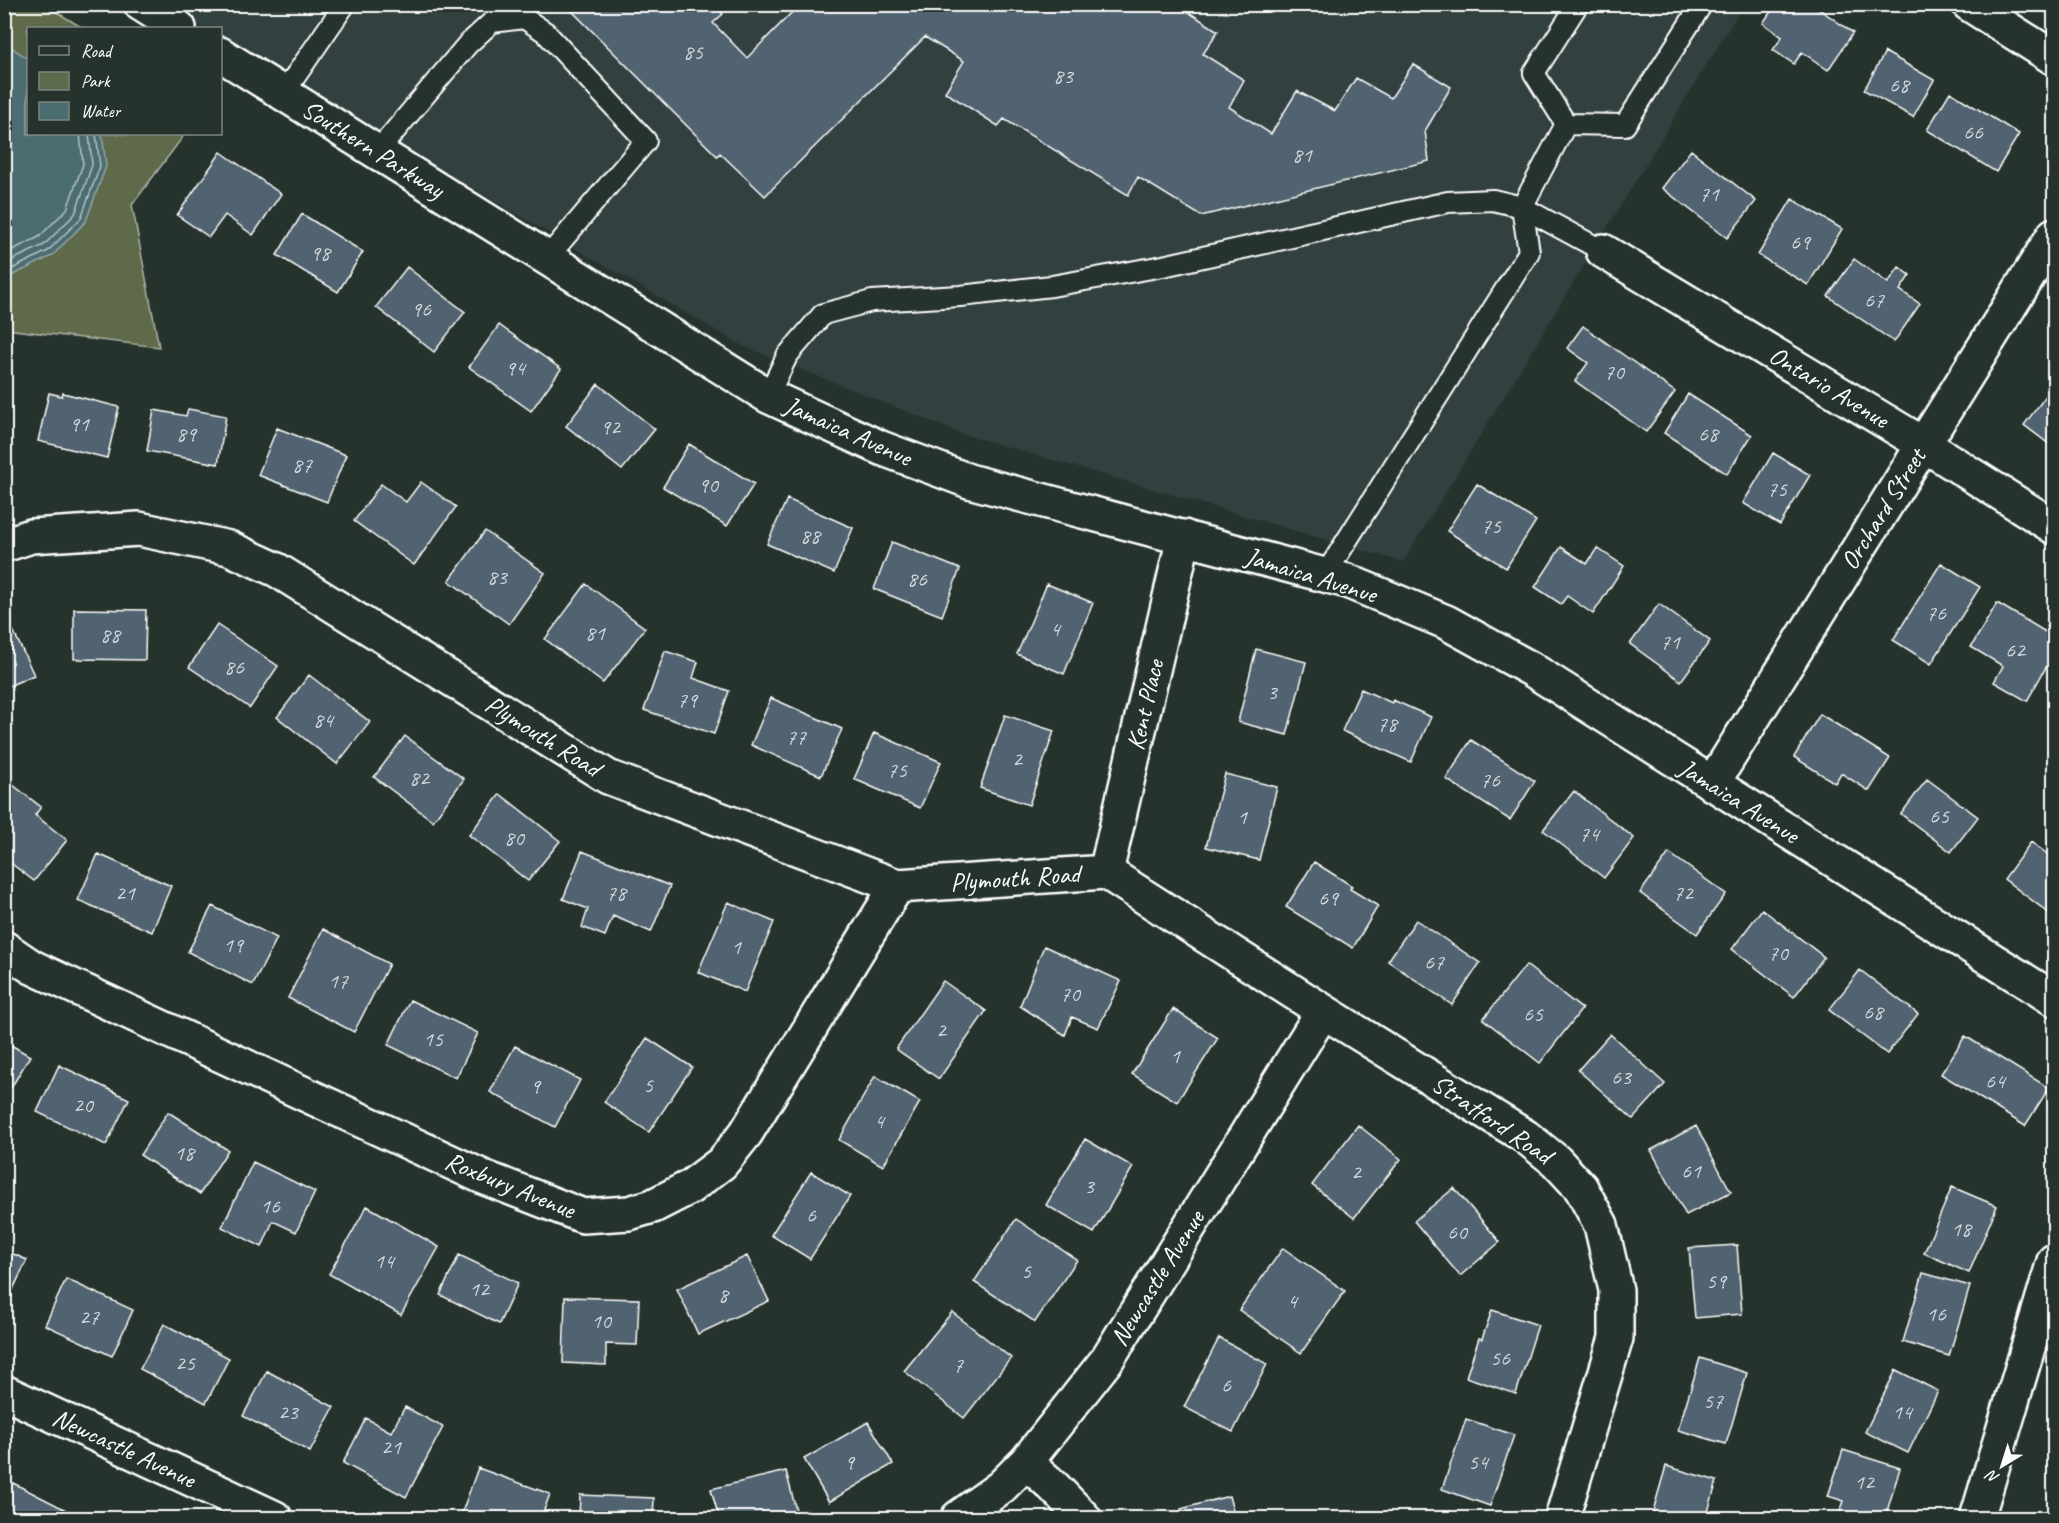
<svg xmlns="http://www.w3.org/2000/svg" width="2059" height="1523" viewBox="0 0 2059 1523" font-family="Caveat,sans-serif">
	<rect width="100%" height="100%" fill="#26332d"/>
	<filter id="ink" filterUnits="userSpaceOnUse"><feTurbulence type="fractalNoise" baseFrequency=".0167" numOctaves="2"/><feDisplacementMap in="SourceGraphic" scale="12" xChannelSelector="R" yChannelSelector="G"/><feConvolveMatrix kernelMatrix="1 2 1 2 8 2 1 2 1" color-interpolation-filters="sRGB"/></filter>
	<g filter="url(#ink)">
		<path fill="#334141" d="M156,5H1743L1403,562L960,433L743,346L221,42L220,28H197Z"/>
		<path fill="#5e6a4c" stroke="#aeb4a6" stroke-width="1.5" d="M5,5H45L83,28H28V134H185L132,205L159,347L5,329Z"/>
		<path fill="#4b6c71" stroke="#93a7aa" stroke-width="1.5" d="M5,43L28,59V134H102L106,166L86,221L52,256L5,279Z"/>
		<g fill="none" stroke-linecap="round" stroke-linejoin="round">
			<path stroke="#b7c4c6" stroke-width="1.5" d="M4,254L39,237L67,209L83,164L80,134
				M4,264L44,245L75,214L92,165L89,134
				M4,273L48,251L81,218L100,166L96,134"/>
		</g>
		<path fill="#51636f" stroke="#fff" stroke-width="1.5" d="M565,4H713L723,14L713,23L747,58L800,4H1176L1218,31L1203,54L1244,80L1229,107L1271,134L1297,91L1335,111L1356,78L1391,98L1413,64L1451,87L1425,131L1429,161L1201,216L1138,177L1128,195L1004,119L998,126L945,92L964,61L925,37L765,196L720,153L717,156Z
			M1776,4H1812L1853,33L1828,70L1802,52L1794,64L1773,50L1782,37L1763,23Z
			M1885,52L1934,80L1913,117L1864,90Z
			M1950,92L2019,134L1996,172L1927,130Z
			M1691,150L1756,201L1727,238L1662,188Z
			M221,152L281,194L253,235L225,215L209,237L177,215Z
			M1792,199L1842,229L1808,285L1758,255Z
			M302,214L363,252L338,292L277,255Z
			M1854,259L1888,283L1899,267L1910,275L1900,290L1920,304L1894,342L1828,296Z
			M407,267L465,312L434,352L376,307Z
			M499,325L561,369L531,411L469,367Z
			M1583,326L1675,392L1646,432L1575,381L1588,363L1567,348Z
			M598,384L655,429L622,470L566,426Z
			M2054,385V448L2024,425Z
			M49,393L62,396L63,393L119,407L107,458L38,441Z
			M1688,394L1752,435L1727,474L1664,433Z
			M188,409L226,416L218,464L147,451L154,410L186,416Z
			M277,428L346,455L327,502L258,475Z
			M4,440L11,459L4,462Z
			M689,444L754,484L727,526L663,487Z
			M1773,453L1810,475L1780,525L1743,503Z
			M421,482L456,507L414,565L354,521L381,484L406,502Z
			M1477,484L1536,521L1506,568L1447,531Z
			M787,499L853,528L834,573L767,544Z
			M485,531L545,573L509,624L449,581Z
			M892,542L960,569L942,616L874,589Z
			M1561,547L1587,564L1597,548L1624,566L1593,614L1567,596L1561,604L1535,587Z
			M1941,563L1980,587L1931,664L1893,640Z
			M586,584L645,628L603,683L545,639Z
			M1047,584L1093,603L1064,674L1017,654Z
			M1997,603L2054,637V653L2027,701L1994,682L2003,666L1971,647Z
			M1659,604L1710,641L1681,681L1630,644Z
			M74,609L146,610L145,660L74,659Z
			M217,625L278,666L250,708L189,667Z
			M12,628L34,675L4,688V631Z
			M1256,649L1306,662L1287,735L1238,722Z
			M665,651L698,662L693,678L729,691L714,734L644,710Z
			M309,675L370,722L337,764L277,717Z
			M1361,689L1392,703L1393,700L1431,717L1411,762L1342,731Z
			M771,698L842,729L821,776L751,745Z
			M1820,714L1890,758L1869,791L1841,773L1835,783L1794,757Z
			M1005,715L1054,731L1029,805L980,788Z
			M874,733L941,762L920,808L854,779Z
			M405,736L464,779L433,821L374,777Z
			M1471,740L1535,781L1510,820L1446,779Z
			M1225,774L1277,787L1259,860L1206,847Z
			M1927,779L1978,817L1951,852L1901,814Z
			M13,785L41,807L35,815L67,840L34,881L4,858V796Z
			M1574,791L1634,838L1604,878L1543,830Z
			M500,794L560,841L528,881L469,835Z
			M2031,842L2054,859V917L2004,879Z
			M582,851L670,886L651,932L613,916L605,936L582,927L588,909L563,899Z
			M1669,853L1726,894L1697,934L1640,893Z
			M98,854L171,886L152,932L78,900Z
			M1314,862L1352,886L1350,889L1378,906L1353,948L1286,907Z
			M728,902L774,922L745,992L698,972Z
			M212,906L277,938L253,985L188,952Z
			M1762,909L1824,957L1794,997L1732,949Z
			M1416,920L1480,963L1452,1005L1388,961Z
			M323,929L389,964L354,1032L288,998Z
			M1044,946L1121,981L1098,1028L1072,1017L1065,1035L1020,1006Z
			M1526,965L1582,1009L1540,1063L1483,1019Z
			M1860,970L1918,1014L1887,1054L1829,1010Z
			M943,981L986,1011L939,1079L896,1049Z
			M410,1000L478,1033L456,1078L388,1045Z
			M1173,1009L1218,1038L1177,1102L1132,1074Z
			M1610,1034L1665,1084L1633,1119L1578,1070Z
			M1965,1036L2049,1088L2025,1126L1941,1074Z
			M647,1038L692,1067L649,1132L604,1102Z
			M4,1041L30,1056L5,1098H4Z
			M515,1046L580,1080L555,1127L490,1092Z
			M59,1065L129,1099L106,1145L37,1112Z
			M875,1076L920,1102L883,1166L839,1140Z
			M168,1112L228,1150L200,1194L140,1155Z
			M1358,1125L1401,1159L1354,1218L1312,1185Z
			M1696,1126L1731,1192L1686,1215L1651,1150Z
			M1085,1139L1133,1167L1094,1233L1046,1205Z
			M253,1162L315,1192L296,1232L273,1221L262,1247L222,1227Z
			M811,1172L850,1196L810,1259L771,1235Z
			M1952,1187L1997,1206L1969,1273L1924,1253Z
			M1454,1188L1500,1242L1460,1276L1414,1221Z
			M367,1206L439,1247L401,1315L329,1274Z
			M1016,1219L1077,1260L1035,1322L974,1282Z
			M1737,1245L1742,1314L1695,1318L1689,1248Z
			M1283,1248L1345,1291L1301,1353L1239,1310Z
			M4,1250L27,1260L5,1306H4Z
			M459,1255L518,1283L499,1324L440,1295Z
			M747,1256L769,1301L698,1334L677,1289Z
			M1923,1273L1970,1286L1949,1356L1903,1342Z
			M66,1279L133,1310L112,1356L45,1325Z
			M565,1297L639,1299L637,1345L606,1344V1365L563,1363Z
			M1492,1310L1538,1325L1516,1394L1466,1377L1479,1338L1482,1339Z
			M952,1312L1011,1358L964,1418L904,1371Z
			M164,1324L229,1358L206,1403L140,1369Z
			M1219,1338L1267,1364L1233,1432L1184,1407Z
			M1700,1358L1747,1373L1726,1444L1678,1430Z
			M1896,1370L1938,1391L1908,1453L1865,1432Z
			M267,1371L334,1407L310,1452L243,1416Z
			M405,1407L443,1427L406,1497L343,1463L366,1418L391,1432Z
			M1466,1419L1514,1435L1490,1506L1442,1489Z
			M868,1422L893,1464L829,1502L804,1459Z
			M1843,1450L1900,1468L1885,1518H1838L1844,1501L1828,1496Z
			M1666,1466L1717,1481L1706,1518H1651Z
			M478,1468L550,1494L541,1518H470L461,1515Z
			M786,1471L798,1518H719L711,1489Z
			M11,1482L74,1514L72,1518H4V1494Z
			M580,1495L654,1498L653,1518H579Z
			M1229,1496L1235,1518H1184L1181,1509Z"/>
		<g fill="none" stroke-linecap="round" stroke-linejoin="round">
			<defs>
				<path id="lane" d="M283,94L345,4
					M1566,124L1625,125L1702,4
					M1566,124L1522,207L1603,251
					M1566,124L1534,73L1578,4
					M377,152L467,45L492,22L524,18L545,32L646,141L547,258
					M768,396L787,356L823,314L872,301L960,296L1052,286L1163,266L1448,202L1493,200L1522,207L1529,252L1325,575"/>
				<path id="street" d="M1969,4L2054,58
					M1603,251L1923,444L2054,527
					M4,545L31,536L139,529L229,548L277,570L608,777L897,886L1106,872
					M1712,784L2054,235
					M1106,872L1323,1011L1526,1137L1556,1161L1581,1188L1601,1225L1616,1290V1338L1562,1518
					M1106,872L1184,537
					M4,948L32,967L483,1177L583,1216L629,1213L653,1206L690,1187L722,1163L746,1133L897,886
					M4,1392L275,1518
					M1026,1462L1053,1486L1084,1518
					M958,1518L1001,1487L1026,1462L1106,1361L1323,1011
					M1977,1518L2054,1261"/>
				<path id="secondary" d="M141,4L179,28
					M220,54L768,396L881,448L969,481L1347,581L1446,622L1531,669L2054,999"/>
			</defs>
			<use href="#lane" stroke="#fff" stroke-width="24"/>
			<use href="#street" stroke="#fff" stroke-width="38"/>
			<use href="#secondary" stroke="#fff" stroke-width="38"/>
			<use href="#lane" stroke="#26332d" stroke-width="20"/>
			<use href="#street" stroke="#26332d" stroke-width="33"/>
			<use href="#secondary" stroke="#26332d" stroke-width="33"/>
		</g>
	</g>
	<g text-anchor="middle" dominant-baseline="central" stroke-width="5" stroke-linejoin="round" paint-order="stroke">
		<g font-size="22" fill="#d4d8db">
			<text x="693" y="52">85</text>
			<text x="1063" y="76">83</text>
			<text x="1899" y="85">68</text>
			<text x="1973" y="132">66</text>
			<text x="1302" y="155">81</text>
			<text x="1709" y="194">71</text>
			<text x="1800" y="242">69</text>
			<text x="320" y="253">98</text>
			<text x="1874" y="300">67</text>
			<text x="421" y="309">96</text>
			<text x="515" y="368">94</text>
			<text x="1614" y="372">70</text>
			<text x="79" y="424">91</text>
			<text x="610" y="427">92</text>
			<text x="186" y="434">89</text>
			<text x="1708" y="434">68</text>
			<text x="302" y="465">87</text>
			<text x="708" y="485">90</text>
			<text x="1777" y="489">75</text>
			<text x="1491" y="526">75</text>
			<text x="810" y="536">88</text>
			<text x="497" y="577">83</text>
			<text x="917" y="579">86</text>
			<text x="1936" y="613">76</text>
			<text x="1055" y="629">4</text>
			<text x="595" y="633">81</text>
			<text x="110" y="635">88</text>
			<text x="1670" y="642">71</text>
			<text x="2015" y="650">62</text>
			<text x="234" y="667">86</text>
			<text x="1272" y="692">3</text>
			<text x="687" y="700">79</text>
			<text x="323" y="720">84</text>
			<text x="1387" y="724">78</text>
			<text x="796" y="737">77</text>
			<text x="1017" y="759">2</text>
			<text x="897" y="770">75</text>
			<text x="419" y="778">82</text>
			<text x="1490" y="780">76</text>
			<text x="1939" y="816">65</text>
			<text x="1242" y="817">1</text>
			<text x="1589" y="834">74</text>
			<text x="514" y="838">80</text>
			<text x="125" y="893">21</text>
			<text x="616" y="893">78</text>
			<text x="1683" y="893">72</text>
			<text x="1328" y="898">69</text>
			<text x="233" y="945">19</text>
			<text x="736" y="947">1</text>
			<text x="1778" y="953">70</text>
			<text x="1434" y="962">67</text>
			<text x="338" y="981">17</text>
			<text x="1070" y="994">70</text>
			<text x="1873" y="1012">68</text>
			<text x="1533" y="1014">65</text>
			<text x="941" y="1030">2</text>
			<text x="433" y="1039">15</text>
			<text x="1175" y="1056">1</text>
			<text x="1621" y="1077">63</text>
			<text x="1995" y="1081">64</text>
			<text x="648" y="1085">5</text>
			<text x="535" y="1086">9</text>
			<text x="83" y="1105">20</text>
			<text x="879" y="1121">4</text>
			<text x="184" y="1153">18</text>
			<text x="1691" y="1171">61</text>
			<text x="1356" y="1172">2</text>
			<text x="1089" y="1186">3</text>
			<text x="270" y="1206">16</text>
			<text x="811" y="1215">6</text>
			<text x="1961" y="1229">18</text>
			<text x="1457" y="1232">60</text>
			<text x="384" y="1261">14</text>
			<text x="1026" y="1271">5</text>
			<text x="1716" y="1281">59</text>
			<text x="479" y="1289">12</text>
			<text x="723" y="1295">8</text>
			<text x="1292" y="1301">4</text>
			<text x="1936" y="1314">16</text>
			<text x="89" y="1317">27</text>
			<text x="601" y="1321">10</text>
			<text x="1500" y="1358">56</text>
			<text x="185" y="1363">25</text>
			<text x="958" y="1365">7</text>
			<text x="1226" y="1385">6</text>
			<text x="1713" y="1401">57</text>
			<text x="288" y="1412">23</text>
			<text x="1902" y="1412">14</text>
			<text x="391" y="1447">21</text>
			<text x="849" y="1462">9</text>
			<text x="1478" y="1462">54</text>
			<text x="1864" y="1482">12</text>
		</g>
		<g font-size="26" fill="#fff" stroke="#26332d">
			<text transform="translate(373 149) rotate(32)">Southern Parkway</text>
			<text transform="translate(1829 387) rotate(31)">Ontario Avenue</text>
			<text transform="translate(848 431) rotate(24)">Jamaica Avenue</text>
			<text transform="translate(1883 509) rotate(-58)">Orchard Street</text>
			<text transform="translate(1311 575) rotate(17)">Jamaica Avenue</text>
			<text transform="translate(1145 705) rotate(-77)">Kent Place</text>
			<text transform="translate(543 736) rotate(32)">Plymouth Road</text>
			<text transform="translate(1739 801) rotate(32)">Jamaica Avenue</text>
			<text transform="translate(1015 878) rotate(-4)">Plymouth Road</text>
			<text transform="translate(1492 1119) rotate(34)">Stratford Road</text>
			<text transform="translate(510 1185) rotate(22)">Roxbury Avenue</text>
			<text transform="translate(1157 1278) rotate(-58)">Newcastle Avenue</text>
			<text transform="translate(124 1448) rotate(25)">Newcastle Avenue</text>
		</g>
	</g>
	<rect width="2059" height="1523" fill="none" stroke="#26332d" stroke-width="24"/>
	<rect x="12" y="12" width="2035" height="1499" fill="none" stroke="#fff" stroke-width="2" filter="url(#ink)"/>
	<rect x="27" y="27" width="195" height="108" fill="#26332d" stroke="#7d8581" stroke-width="1.5"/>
	<rect x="39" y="46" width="30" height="9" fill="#26332d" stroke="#7d8581" stroke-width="1.5"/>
	<text x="81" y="57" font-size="18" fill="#ffffff">Road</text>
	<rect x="39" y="72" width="30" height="18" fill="#5e6a4c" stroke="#7d8581" stroke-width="1.5"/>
	<text x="81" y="87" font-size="18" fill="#ffffff">Park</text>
	<rect x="39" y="102" width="30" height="18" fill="#4b6c71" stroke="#7d8581" stroke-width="1.5"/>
	<text x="81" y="117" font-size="18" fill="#ffffff">Water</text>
	<g transform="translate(2002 1466) rotate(218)" stroke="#26332d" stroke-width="4.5" paint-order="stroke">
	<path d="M0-4.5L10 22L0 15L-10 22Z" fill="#ffffff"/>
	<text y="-9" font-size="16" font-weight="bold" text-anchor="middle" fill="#ffffff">N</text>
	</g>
</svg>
